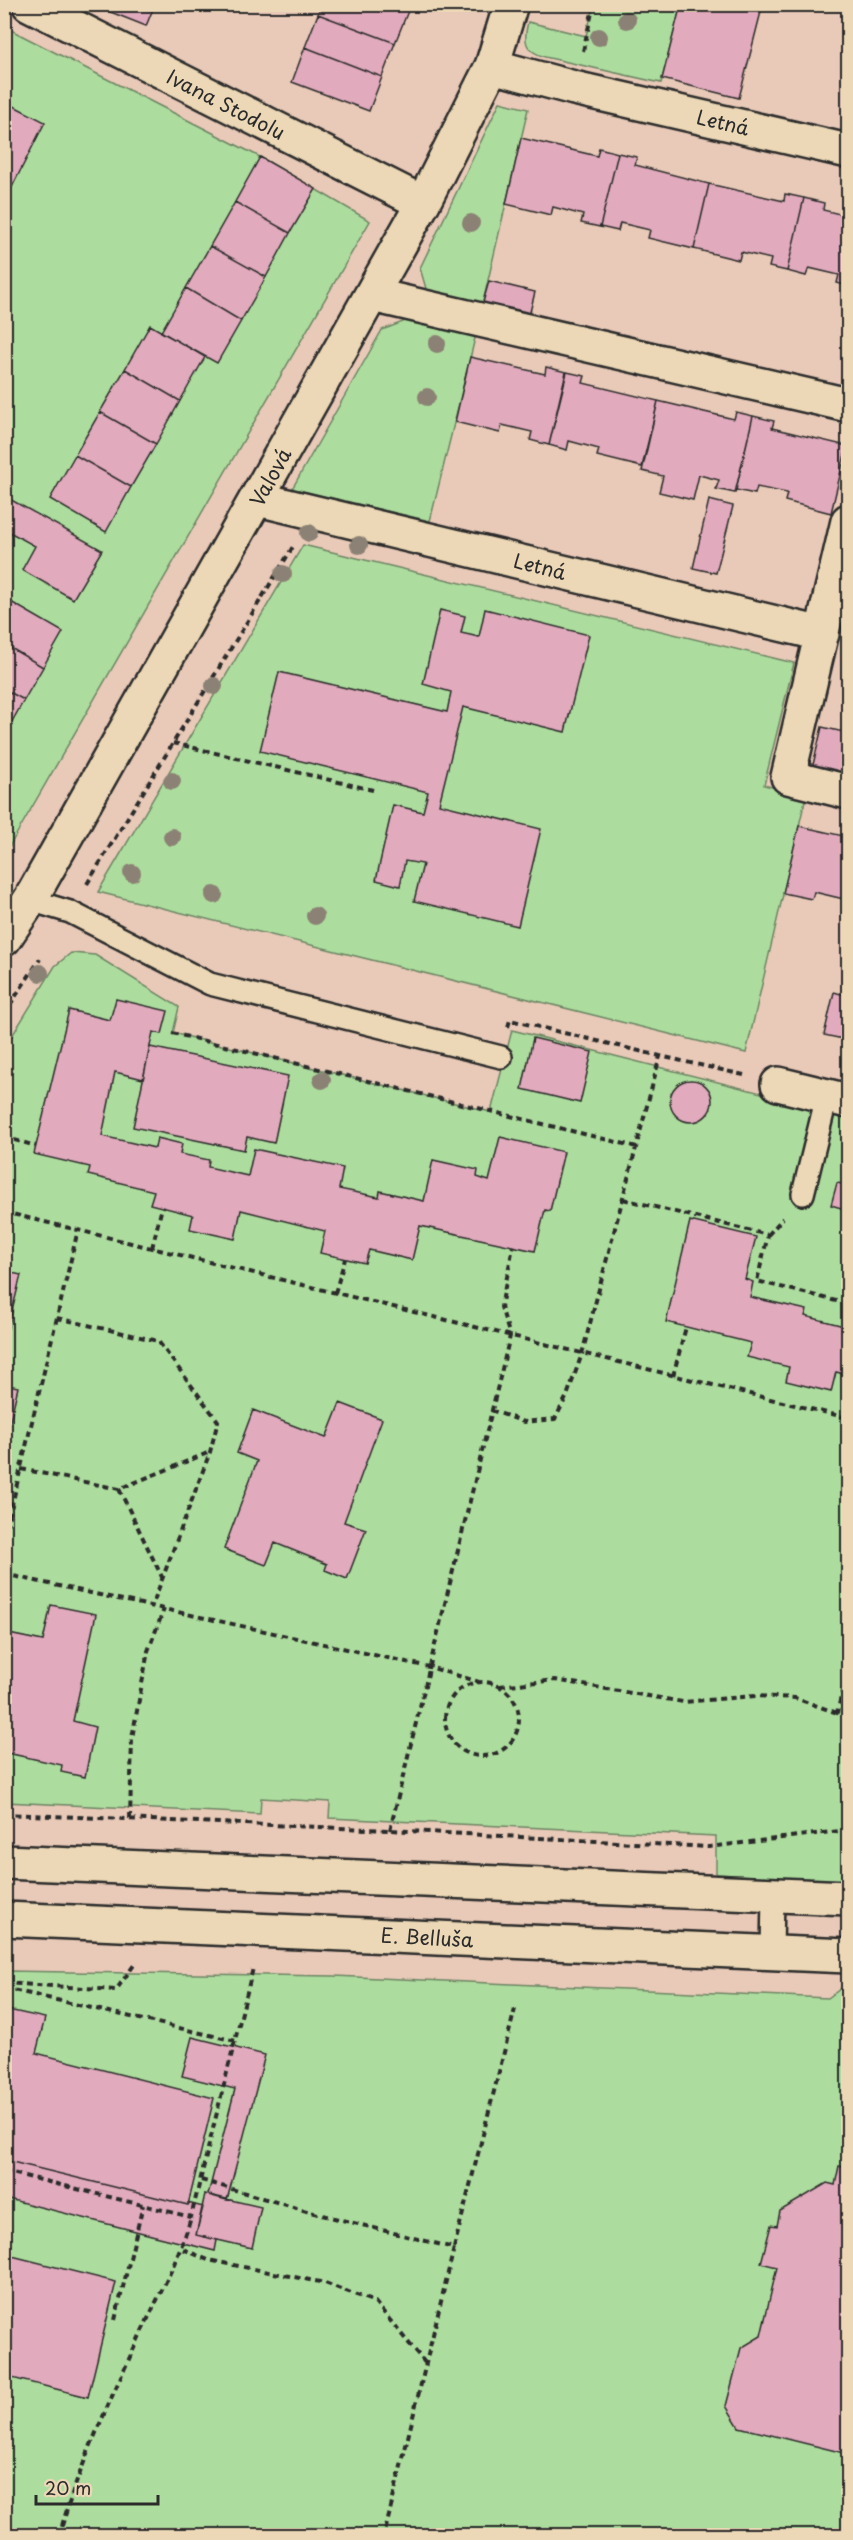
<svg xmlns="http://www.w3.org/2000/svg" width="853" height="2540" viewBox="0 0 853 2540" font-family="'Playpen Sans',sans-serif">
	<rect width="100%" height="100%" fill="#e9cab8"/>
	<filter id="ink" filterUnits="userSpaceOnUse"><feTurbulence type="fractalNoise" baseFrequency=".0167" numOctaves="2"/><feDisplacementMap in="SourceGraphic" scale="12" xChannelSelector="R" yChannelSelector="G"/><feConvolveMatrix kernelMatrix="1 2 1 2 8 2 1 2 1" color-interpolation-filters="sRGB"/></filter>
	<g filter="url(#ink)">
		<path fill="#addd9e" stroke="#6c8464" stroke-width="1.5" d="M594,5H681L661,83L545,57C525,51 523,42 528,22L586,36Z
			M5,27L260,157L370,221L5,854Z
			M500,102L528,109L482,306L427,292L420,268Z
			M413,318L476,334L430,521L292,489L382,330Z
			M303,545L794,663L764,785L806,796L746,1053L98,892Z
			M71,953L95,955L179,1007L173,1033L491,1112L512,1030L848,1115V1882L716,1874V1836L329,1818L330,1802L261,1798L260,1814L5,1802L4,1049L55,966Z
			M5,1971L334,1976L828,1998L848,1983V2535L5,2536Z"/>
		<path fill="#e1aabd" stroke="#2b2b2b" stroke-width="1.5" d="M110,4H155L146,26L108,11Z
			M321,4H391L408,11L395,43L318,14Z
			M681,4H763L739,98L662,79Z
			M318,14L395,43L382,77L305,47Z
			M305,47L382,77L369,111L292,82Z
			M10,104L45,122L7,197L4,195V115Z
			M521,138L597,156L599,148L618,153L600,227L581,223L583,215L553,207L551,215L506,204Z
			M618,153L637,157L635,165L709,184L694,249L648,238L650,230L620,223L618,231L600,227Z
			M260,157L316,189L290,233L235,202Z
			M709,184L784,201L785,194L804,198L787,271L769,267L771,259L741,252L739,260L694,249Z
			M804,198L824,203L823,210L848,216V286L837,283L839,275L809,268L806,276L787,271Z
			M235,202L290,233L266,277L210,246Z
			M210,246L266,277L241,321L186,288Z
			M489,281L535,292L529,316L482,306Z
			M186,288L241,321L217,363L161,332Z
			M150,325L205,357L180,401L125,369Z
			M470,357L545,374L546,367L566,372L549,445L530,440L532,432L502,425L500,433L455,422Z
			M125,369L180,401L156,444L100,412Z
			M567,372L585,376L583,383L658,401L642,467L597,456L599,449L569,441L567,450L549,445Z
			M658,401L734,419L736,412L753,416L735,493L716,489L719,480L699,475L693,500L659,492L663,476L642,471Z
			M100,412L156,444L131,487L75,455Z
			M753,416L774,421L772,428L847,446L831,513L785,501L787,493L757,487L755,494L736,490Z
			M75,455L131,487L106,532L50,499Z
			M4,496L102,550L73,599L22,570L35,546L4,529Z
			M709,500L733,506L716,573L693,568Z
			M4,598L63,632L43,667L4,644Z
			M485,609L589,635L565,732L463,707L439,804L541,829L518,926L414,901L423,864L405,861L400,886L376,880L393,805L423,812L428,792L260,751L279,672L447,712L451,692L423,684L440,610L465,616L461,633L479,637Z
			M4,644L43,667L24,700L4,689Z
			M4,689L24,700L5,734H4Z
			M822,727L848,733V778L812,769Z
			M799,826L848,837V900L814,892L812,899L783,893Z
			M834,992L848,996V1040L824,1035Z
			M116,999L168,1011L162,1034L153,1032L143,1079L115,1072L102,1136L155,1148L157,1138L182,1144L180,1154L209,1160L208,1167L248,1176L254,1149L343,1168L339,1189L379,1197L380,1191L424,1201L433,1160L478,1170L477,1177L489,1181L500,1137L564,1152L550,1211L545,1210L535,1251L420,1226L412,1260L369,1250L365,1263L320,1253L325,1231L241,1210L235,1239L190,1229L193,1215L150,1204L154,1191L88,1175L90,1167L34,1154L69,1010L110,1020Z
			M533,1038L592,1052L580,1103L522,1089Z
			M150,1047L288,1076L274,1143L247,1137L244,1150L133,1127Z
			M670 1101a21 21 0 1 1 42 0a21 21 0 1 1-42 0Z
			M837,1183L848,1185V1210L831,1205Z
			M690,1221L756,1237L745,1279L753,1282L750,1297L807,1310L805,1316L844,1326L848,1308V1375L836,1372L831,1392L786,1381L789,1367L747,1357L751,1343L666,1322Z
			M4,1271L21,1275L4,1343Z
			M4,1384L18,1387L6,1438H4Z
			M340,1403L382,1419L344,1522L366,1529L347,1579L325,1570L327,1564L275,1543L266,1565L224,1549L257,1461L237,1453L253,1410L326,1438Z
			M51,1605L96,1614L73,1721L95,1727L85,1777L61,1772L62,1765L7,1753L4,1767V1633L43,1641Z
			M4,2009L45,2018L36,2053L214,2098L188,2205L4,2160Z
			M192,2037L265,2055L227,2200L208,2195L235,2089L182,2076Z
			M4,2160L188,2205V2203L203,2207L196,2235L217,2240L215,2251L4,2198Z
			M839,2166L848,2168V2454L739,2427L726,2406L741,2348L761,2336L777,2267L761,2263L771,2225L777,2226L780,2211L827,2183L835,2185Z
			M205,2194L261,2207L252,2248L196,2235Z
			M4,2254L116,2282L88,2397L4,2376Z"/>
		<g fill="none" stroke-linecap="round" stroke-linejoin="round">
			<defs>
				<path id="service" d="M30,900L70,912L210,984L501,1057
					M803,1194L827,1096
					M772,1952L773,1895"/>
				<path id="minor" d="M29,4L423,203
					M492,66L574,88L848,151
					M372,295L848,405
					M258,499L822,634
					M848,521L788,777L848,792
					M4,939L30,900L423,203L492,66L511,4
					M778,1084L848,1101
					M4,1862L848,1898
					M4,1919L848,1956"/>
			</defs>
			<use href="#service" stroke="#2b2b2b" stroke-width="26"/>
			<use href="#minor" stroke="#2b2b2b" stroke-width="38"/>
			<path stroke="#2b2b2b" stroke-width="4" stroke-dasharray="6 4.5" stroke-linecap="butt" d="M583,51L594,4
				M173,743L377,791
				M87,884L294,545
				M4,1014L40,959
				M508,1027L510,1020L660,1056
				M172,1033L637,1147
				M4,1137L36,1146
				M623,1199L768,1235L757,1281L848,1304
				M4,1212L848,1418
				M768,1235L783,1218
				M152,1248L162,1207
				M335,1293L345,1259
				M57,1318L158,1341L218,1421L210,1452L152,1606
				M673,1376L686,1327
				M491,1410L524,1422L555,1419L567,1396L582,1354L660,1056L744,1075
				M21,1469L119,1489L210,1452
				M119,1489L162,1577
				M4,1538L78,1230
				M4,1574L429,1667L479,1682
				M848,1668L837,1713L848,1716
				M445 1719a37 37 0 1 1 74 0a37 37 0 1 1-74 0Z
				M500,1686L555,1680L683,1702L755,1696L795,1698L837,1713
				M4,1814L390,1830L709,1847L848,1830
				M130,1819L132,1738L148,1651L164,1609
				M390,1830L510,1336L501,1307L513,1247
				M4,1983L116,1990L134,1965
				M4,1988L236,2041
				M4,2171L191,2217L253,1968
				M201,2180L310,2212L454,2248L384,2536
				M454,2248L515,2009
				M183,2249L208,2260L325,2283L375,2302L426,2364
				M115,2320L143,2205
				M59,2536C79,2465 111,2398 142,2331C160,2293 180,2257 191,2217"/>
			<use href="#service" stroke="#ecd8b6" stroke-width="21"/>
			<use href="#minor" stroke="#ecd8b6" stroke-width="33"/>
		</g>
		<g fill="#8b8174">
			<circle cx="627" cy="20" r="9"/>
			<circle cx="599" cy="37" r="9"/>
			<circle cx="471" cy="223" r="9"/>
			<circle cx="437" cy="344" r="9"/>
			<circle cx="427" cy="397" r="9"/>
			<circle cx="309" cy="533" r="9"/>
			<circle cx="359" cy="545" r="9"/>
			<circle cx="283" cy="574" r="9"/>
			<circle cx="214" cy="686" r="9"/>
			<circle cx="172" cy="781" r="9"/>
			<circle cx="172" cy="837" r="9"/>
			<circle cx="132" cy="873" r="9"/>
			<circle cx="214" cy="895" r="9"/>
			<circle cx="315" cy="916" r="9"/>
			<circle cx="40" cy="973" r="9"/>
			<circle cx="322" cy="1080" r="9"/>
		</g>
	</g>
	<g text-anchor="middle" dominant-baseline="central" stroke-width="4.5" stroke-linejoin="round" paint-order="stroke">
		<g font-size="20" fill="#2b2b2b" stroke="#ecd8b6">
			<text transform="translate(226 104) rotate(27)">Ivana Stodolu</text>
			<text transform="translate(723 122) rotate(13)">Letná</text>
			<text transform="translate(270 477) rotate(-61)">Valová</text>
			<text transform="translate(540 566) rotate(14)">Letná</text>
			<text transform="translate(427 1937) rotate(3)">E. Belluša</text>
		</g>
	</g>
	<rect width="853" height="2540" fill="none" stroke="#ecd8b6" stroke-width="24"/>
	<rect x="12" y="12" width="829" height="2516" fill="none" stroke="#2b2b2b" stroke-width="2" filter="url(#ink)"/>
	<path d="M36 2495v9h122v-9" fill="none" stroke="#2b2b2b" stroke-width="3"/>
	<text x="45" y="2495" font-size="18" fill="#2b2b2b" stroke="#ecd8b6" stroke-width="4.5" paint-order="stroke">20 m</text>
</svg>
